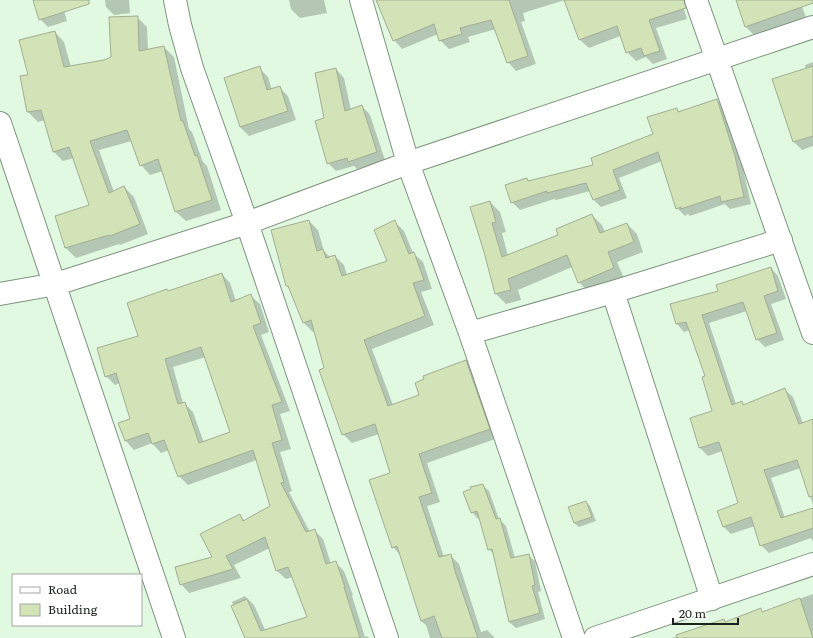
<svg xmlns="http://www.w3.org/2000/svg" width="813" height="638" viewBox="0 0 813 638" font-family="Literata,serif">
	<rect width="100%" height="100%" fill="#e1f9e1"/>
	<path fill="#0003" fill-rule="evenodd" d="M34,0H61L67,21L48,27L40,19Z
		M105,0H129L130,13L114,15L106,7Z
		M289,0H324L327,13L300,18L291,9Z
		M377,0H565L523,13L525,21L521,22L536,64L516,71L508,62L496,29L468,37L470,42L449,49L440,40L438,34L402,49L394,40Z
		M565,0H681L687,19L656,28L667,59L653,64L646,57L636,61L627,52L620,36L589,48L580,40Z
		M737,0H809L801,3L806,18L755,36L746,27Z
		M137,17L147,27L148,50L164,47L174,57L189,129L192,132L203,162L207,166L221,210L186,221L176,212L163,171L150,175L141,165L132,141L99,150L114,192L124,187L134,197L148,234L120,245L119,244L76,258L66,248L56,217L90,206L74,158L63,161L53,151L45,120L38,122L28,112L29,75L55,32L64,42L71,67L112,58Z
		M813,62V146L802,150L794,142L773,80L806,69L805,65Z
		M259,68L268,77L272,90L279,87L288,96L296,120L249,136L240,127Z
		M336,69L344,78L351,110L362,106L370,115L385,160L357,169L354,166L336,171L328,163L325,119Z
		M716,100L724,107L742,164L751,204L730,209L725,204L690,216L688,214L685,216L677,208L662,161L619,178L627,198L601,207L594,200L590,191L556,200L554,199L520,210L512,202L527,179L529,181L594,166L654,134L676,109L680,112Z
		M490,202L500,212L506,232L502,233L508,256L559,235L592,215L602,225L605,232L627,224L637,234L643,252L617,262L624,278L589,293L579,282L572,267L518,290L521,300L506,304L496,294Z
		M309,221L318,230L324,251L330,257L335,256L344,265L347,275L389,261L395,222L404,231L413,253L423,262L432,289L421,292L434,325L372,349L393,405L420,395L466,362L475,370L498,438L427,463L440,502L427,506L444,557L450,555L459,564L481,632L487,630L495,638H430L426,625L421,621L400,555L393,547L391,474L379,434L352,443L343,434L315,331L313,332L304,323L291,289L287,286Z
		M771,268L778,276L786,299L771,304L784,340L765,347L757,339L747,311L709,323L736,404L742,403L745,405L785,390L793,397L803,423L813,420V505L801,468L771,478L785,518L813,509V542L811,538L769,553L761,545L755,526L731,534L724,527L739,504L722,451L708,456L700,448L714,412L706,377L690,330L684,332L677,324L671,304L719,292Z
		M222,274L230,283L236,301L251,296L260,304L269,332L261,335L290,411L280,414L291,449L280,452L292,491L289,492L310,532L314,530L323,539L331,564L335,562L344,571L353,595L352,596L365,637L367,636L369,638H247L232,602L245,596L254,605L266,632L308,617L293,577L286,579L277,571L270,548L234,565L241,578L189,593L181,584L214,558L240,515L245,521L271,507L257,460L188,485L179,476L169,450L161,453L152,443L134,450L126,441L131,419L120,383L115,385L106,376L139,336L168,292ZM206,357L232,432L204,443L193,412L184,403H183L173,367Z
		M482,485L489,491L499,519L506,526L515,558L528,555L535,561L541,591L538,592L545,619L516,628L509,622L494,555L489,549L480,518L478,519L472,512Z
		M586,502L590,506L596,521L579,527L574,523Z
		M813,594V638H672L723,620L726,622L760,609L763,612Z"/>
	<path fill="#d2e3b8" stroke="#a3ae92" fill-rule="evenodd" d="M33,0H89V4L39,20Z
		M376,0H509L528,56L507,63L491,20L460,28L462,34L439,41L434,24L393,41Z
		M564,0H684L686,8L649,20L660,51L644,56L641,48L626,53L617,26L579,40Z
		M736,0H813V3L745,27Z
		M138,16L139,51L164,46L181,121H183L195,156L197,155L212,200L175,212L158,159L140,166L127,130L90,141L109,193L124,186L140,224L110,236L109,235L65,248L55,216L89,205L69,147L53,152L41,110L27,112L20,76L28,75L19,40L55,31L64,67L104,60L111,57L109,17Z
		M260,66L267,90L280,86L288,111L240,127L224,78Z
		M813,66V136L793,142L772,79Z
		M336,68L345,111L362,105L377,152L348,162L347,158L327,164L315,121L324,118L315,73Z
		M717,99L735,156L744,197L721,202L720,196L681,209V207L676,209L658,152L613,170L620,190L593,200L586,183L547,193V191L511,203L505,185L527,178L528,181L593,165L591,158L653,134L647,117L677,108L678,112Z
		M490,201L496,222L492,223L502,257L558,235L556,229L592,214L600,233L627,223L634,242L608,252L614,268L578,283L567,255L508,279L511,290L495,294L484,252L470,207Z
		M309,220L317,251L323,249L326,258L335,255L342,276L387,261L374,230L395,220L409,254L414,252L424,280L413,283L425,316L364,340L388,406L419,395L415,383L424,379L423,376L466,360L490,429L419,454L432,493L419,497L439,557L451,554L455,571L478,638H442L434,616L421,621L397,546L392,548L369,480L390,473L375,424L342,435L319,370L324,368L311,320L303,323L288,286H286L271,230Z
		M771,267L778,291L764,296L777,333L756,340L743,302L702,315L732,405L742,401L743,405L785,388L799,424L813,419V496L809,497L797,460L764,470L781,518L813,508V528L760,546L751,517L723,527L717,511L738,503L719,442L699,448L690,418L712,411L702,377L705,376L686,322L676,324L670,304L718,291L716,285Z
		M222,273L231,302L251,294L261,323L253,326L282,402L272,405L282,440L272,443L284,482L281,483L306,532L315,529L326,564L336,561L345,587H344L360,638H245L231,606L247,599L261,631L307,617L288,567L276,571L265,537L226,556L233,569L180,585L175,567L212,557L200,534L240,514L243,521L270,506L253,450L178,477L164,440L152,444L148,433L125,441L118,423L130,419L116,373L105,377L97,348L138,336L127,303L167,289L168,291ZM201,347L230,432L199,443L185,402L178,404L165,359Z
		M483,484L496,519L500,518L511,558L529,554L535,585L532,586L540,613L509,622L492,549L488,550L477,511L471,513L463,492L471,489L470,487Z
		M586,501L592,517L574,523L568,507Z
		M800,598L813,638H677L676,635L724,619L725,622L761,608L762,612Z"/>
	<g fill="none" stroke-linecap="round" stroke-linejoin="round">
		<defs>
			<path id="minor" d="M175,0L180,25L192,68L247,223L387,638
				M361,0L408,163L470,333L574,638
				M696,0L813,333
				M0,123L174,638
				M613,292L712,599
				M0,294L56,284L247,223L408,163L813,27
				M470,333L613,292L781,240
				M595,638L813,564"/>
		</defs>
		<use href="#minor" stroke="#7d947d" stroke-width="24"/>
		<use href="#minor" stroke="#fff" stroke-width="22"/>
	</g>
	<rect x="12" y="574" width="130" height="52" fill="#ffffff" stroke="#a3a7a4"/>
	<rect x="20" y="587" width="20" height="6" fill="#ffffff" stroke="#a3a7a4"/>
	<text x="48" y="594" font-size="12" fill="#1a231b">Road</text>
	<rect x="20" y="604" width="20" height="12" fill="#d2e3b8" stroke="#a3a7a4"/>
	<text x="48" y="614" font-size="12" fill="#1a231b">Building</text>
	<path d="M673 618v6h65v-6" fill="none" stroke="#1a231b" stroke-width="2"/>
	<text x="679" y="618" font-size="12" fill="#1a231b" stroke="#ffffff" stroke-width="3" paint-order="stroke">20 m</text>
</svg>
